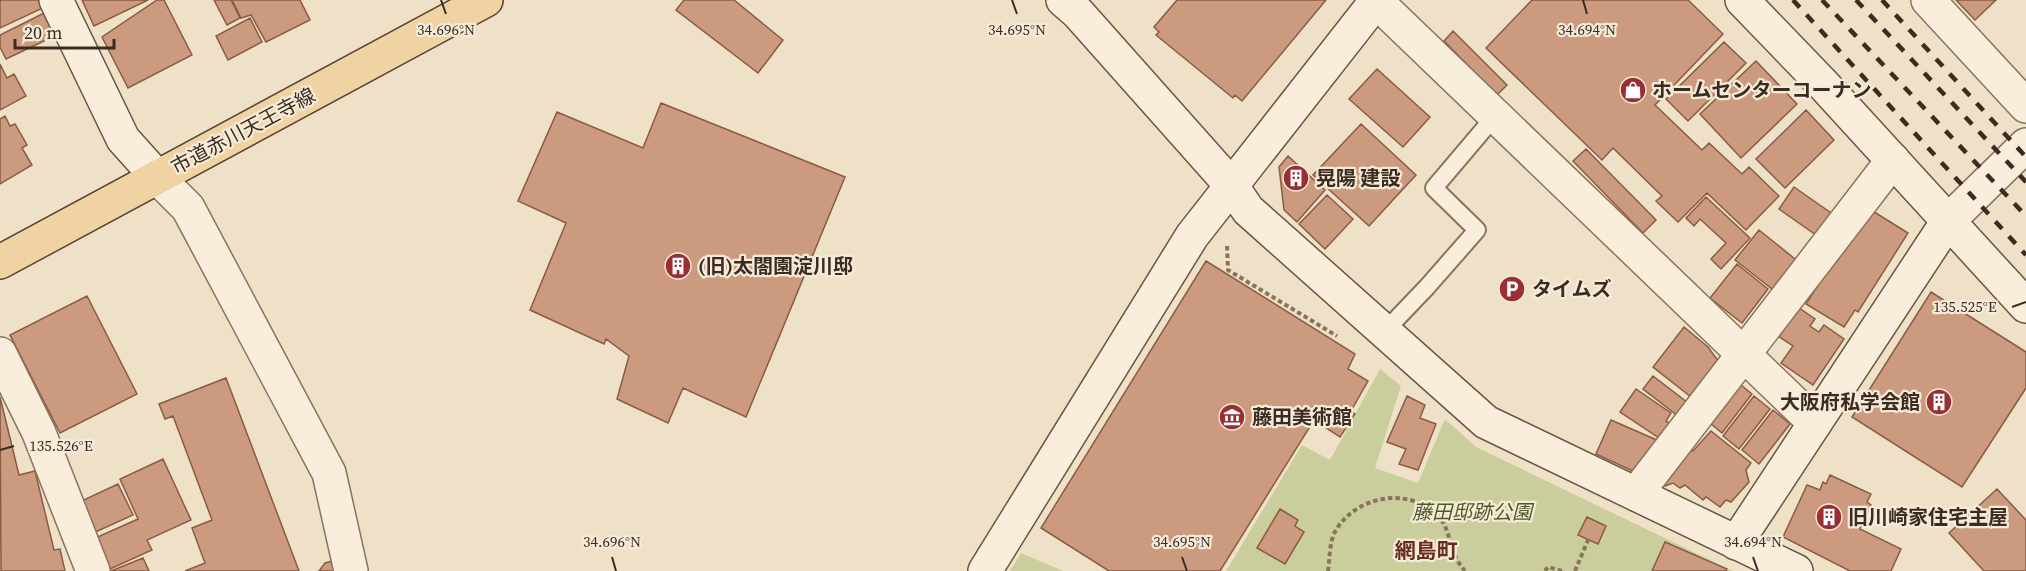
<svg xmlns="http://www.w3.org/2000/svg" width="2026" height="571" viewBox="0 0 2026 571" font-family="'Source Serif 4','Noto Sans JP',serif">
	<rect width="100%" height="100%" fill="#eee1c8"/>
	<path fill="#cacd9c" d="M1380,369L1401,386L1375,468L1418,483L1445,419L1476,447L1733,571H1226L1302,445L1330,460Z
		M1021,553L1063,571H1010Z"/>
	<path fill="#cc9a7f" stroke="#895b43" stroke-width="1.5" d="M2,0H42L45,7L0,28V1Z
		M82,0H148L94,26Z
		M157,0H164L192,55L128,88L102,37Z
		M214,0H231L240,18L227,25Z
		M232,0H300L310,20L266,42L251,15L241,18Z
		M684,0H734L783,40L758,73L676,10Z
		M1177,0H1326L1242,101L1235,95L1233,98L1156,35L1159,32L1154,27Z
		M1532,0H1688L1723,34L1655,105L1702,150L1709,143L1742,174L1749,167L1779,196L1746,230L1707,193L1678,222L1656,201L1662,196L1613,148L1602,160L1486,48Z
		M1956,0H1996L1975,20Z
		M48,11L59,34L6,59L0,47V35Z
		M250,18L262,42L228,60L216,36Z
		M1453,31L1507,85L1497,95L1444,41Z
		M1724,42L1746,63L1688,121L1666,99Z
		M1756,61L1797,104L1741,158L1700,114Z
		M0,64L7,78L14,74L26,96L0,110Z
		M1377,69L1430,117L1403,147L1349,99Z
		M661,103L845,177L746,417L683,388L668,423L617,399L629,356L606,339L604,344L530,310L566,223L518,201L557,112L643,148Z
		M1806,110L1834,140L1785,188L1756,159Z
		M5,116L10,126L15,124L27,145L22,148L32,165L0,184V119Z
		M1361,124L1416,175L1369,226L1313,175Z
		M1586,149L1656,220L1643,233L1573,161Z
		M1288,156L1325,190L1297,222L1284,210L1279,167Z
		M1794,187L1831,213L1816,235L1779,209Z
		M1327,195L1353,219L1325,249L1299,224Z
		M1706,197L1750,238L1721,269L1711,259L1726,243L1700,219L1694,226L1686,218Z
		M1871,210L1908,233L1858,312L1855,310L1844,327L1806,304L1856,225Z
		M1759,230L1800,263L1777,293L1735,260Z
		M1206,261L1355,354L1348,369L1368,381L1351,411L1355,414L1340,437L1314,420L1220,571H1109L1041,528Z
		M1737,264L1768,289L1742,323L1710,298Z
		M1931,292L2026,352V388L1962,487L1852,417Z
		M87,296L137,394L60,433L10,335Z
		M1795,305L1815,319L1810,326L1819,332L1824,325L1844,339L1813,385L1781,363L1793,346L1775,334Z
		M1684,327L1708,347L1719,362L1691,397L1653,367Z
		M1653,376L1688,403L1678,416L1643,389Z
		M226,378L299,571H185L205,563L192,528L212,520L173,416L165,419L159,404Z
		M1735,380L1752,394L1722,433L1705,419Z
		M1636,389L1671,413L1666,421L1672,425L1662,440L1620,412Z
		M1407,396L1425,405L1420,418L1436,424L1418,470L1399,464L1406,449L1387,442Z
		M1754,396L1770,409L1739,449L1723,436Z
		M0,397L19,475L35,471L54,550L60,549L65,571H1Z
		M1773,410L1790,424L1759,464L1742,450Z
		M1611,420L1659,441L1652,458L1645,455L1637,473L1596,454Z
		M1711,431L1751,463L1746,470L1749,482L1731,502L1726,500L1720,507L1706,497L1703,500L1685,485L1680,488L1673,483L1665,486L1660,476L1681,450L1693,451Z
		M163,459L191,520L147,540L152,550L108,570L93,539L138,519L120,479Z
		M1830,475L1871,494L1867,502L1871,505L1860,529L1901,549L1891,571H1850L1783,537L1807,485L1820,490L1823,482L1826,484Z
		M118,484L133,515L91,534L77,503Z
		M1997,489L2026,520V571H1984L1949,533Z
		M1280,509L1298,520L1295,526L1304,532L1285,564L1257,548Z
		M1587,517L1606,526L1598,544L1578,535Z
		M1665,542L1727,569L1726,571H1652Z
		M143,558L149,571H111Z
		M336,560L339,571H319L325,563Z"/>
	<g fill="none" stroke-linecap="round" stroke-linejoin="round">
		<defs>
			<path id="lane" d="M1384,332L1427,287L1477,230L1434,188L1495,116"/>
			<path id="street" d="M1928,0L2026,106
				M1376,1L1815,423
				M158,178L188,208L329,473L351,571
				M1948,221L2026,145
				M0,354L39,433L93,571
				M1636,494L1893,160"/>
			<path id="secondary" d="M56,0L123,139L158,178
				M1063,0L1078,13L1231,185L1248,210L1486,422L1796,571
				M1742,0L1822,83L2026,306
				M1736,543L1948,221
				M985,571L1192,236L1377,0"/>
			<path id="primary" d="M0,262L486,0"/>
		</defs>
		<use href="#lane" stroke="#8a735d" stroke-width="20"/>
		<use href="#street" stroke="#8a735d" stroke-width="36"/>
		<use href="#secondary" stroke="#6c5440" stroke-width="36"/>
		<use href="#primary" stroke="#594131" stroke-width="36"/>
		<path stroke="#8a735d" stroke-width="4" stroke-dasharray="4.5 3" stroke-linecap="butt" d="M1227,246L1228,270L1337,336
			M1328,571C1330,559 1329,541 1336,530C1357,495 1410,486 1439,517C1449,528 1449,543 1455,555C1457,561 1461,566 1465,571
			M1545,571L1548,567L1562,571
			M1575,571L1588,540"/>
		<use href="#lane" stroke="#f9eedc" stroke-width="16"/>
		<use href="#street" stroke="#f9eedc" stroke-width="33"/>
		<use href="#secondary" stroke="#f9eedc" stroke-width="33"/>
		<use href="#primary" stroke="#f0d3a2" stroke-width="33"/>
		<path stroke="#3b2c21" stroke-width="4.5" stroke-dasharray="10 10" stroke-linecap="butt" d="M1793,0L2026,255
			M1822,0L2026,216
			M1856,0L2026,182
			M1882,0L2026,157"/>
	</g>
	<path fill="none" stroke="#3b2c21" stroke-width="2" d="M441,0L446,14M1012,0L1017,14M1583,0L1587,14M2012,307L2026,302M0,450L14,446M612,557L616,571M1182,557L1187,571M1753,557L1758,571"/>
	<defs>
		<symbol id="shop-disc" viewBox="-11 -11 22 22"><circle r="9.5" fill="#992e35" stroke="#f6ebd8"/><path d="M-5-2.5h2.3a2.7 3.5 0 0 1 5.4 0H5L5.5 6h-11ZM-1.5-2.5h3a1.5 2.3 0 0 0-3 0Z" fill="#fff"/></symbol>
		<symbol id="building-disc" viewBox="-11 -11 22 22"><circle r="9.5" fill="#992e35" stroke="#f6ebd8"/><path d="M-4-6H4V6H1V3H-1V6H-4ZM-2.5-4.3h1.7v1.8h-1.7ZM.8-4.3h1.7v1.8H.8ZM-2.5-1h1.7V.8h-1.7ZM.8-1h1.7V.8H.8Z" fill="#fff"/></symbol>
		<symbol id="parking-disc" viewBox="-11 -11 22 22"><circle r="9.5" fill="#992e35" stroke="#f6ebd8"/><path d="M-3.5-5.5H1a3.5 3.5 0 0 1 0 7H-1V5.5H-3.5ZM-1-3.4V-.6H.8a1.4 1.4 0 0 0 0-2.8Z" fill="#fff"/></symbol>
		<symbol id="museum-disc" viewBox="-11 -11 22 22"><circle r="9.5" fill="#992e35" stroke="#f6ebd8"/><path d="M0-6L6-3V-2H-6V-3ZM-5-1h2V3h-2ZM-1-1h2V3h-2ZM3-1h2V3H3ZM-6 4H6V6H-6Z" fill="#fff"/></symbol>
	</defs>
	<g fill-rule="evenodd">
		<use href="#shop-disc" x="1618" y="75" width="30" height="30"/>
		<use href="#building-disc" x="1281" y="163" width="30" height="30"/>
		<use href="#building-disc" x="663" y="251" width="30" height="30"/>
		<use href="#parking-disc" x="1497" y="274" width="30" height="30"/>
		<use href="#building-disc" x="1924" y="387" width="30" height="30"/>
		<use href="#museum-disc" x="1217" y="402" width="30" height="30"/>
		<use href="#building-disc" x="1814" y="502" width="30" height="30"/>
	</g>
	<g text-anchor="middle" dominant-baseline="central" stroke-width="4.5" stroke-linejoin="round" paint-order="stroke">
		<g font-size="20" font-weight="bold" fill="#3b2c21" stroke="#f6ebd8" text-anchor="start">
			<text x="1652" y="90">ホームセンターコーナン</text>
			<text x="1316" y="178">晃陽 建設</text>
			<text x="698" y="266">(旧)太閤園淀川邸</text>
			<text x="1532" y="289">タイムズ</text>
			<text x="1920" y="402" text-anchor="end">大阪府私学会館</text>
			<text x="1252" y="417">藤田美術館</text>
			<text x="1848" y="517">旧川崎家住宅主屋</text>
		</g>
		<g font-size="20" fill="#3b2c21" stroke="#f6ebd8">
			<text transform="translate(243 131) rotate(-28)">市道赤川天王寺線</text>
		</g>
		<g font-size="20" font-style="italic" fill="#4e5727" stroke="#f6ebd8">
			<text x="1472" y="512">藤田邸跡公園</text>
		</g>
		<g font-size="21" font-weight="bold" fill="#672b20" stroke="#f6ebd8">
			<text x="1426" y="550">網島町</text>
		</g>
	</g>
	<g font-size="15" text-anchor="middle" fill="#3b2c21" stroke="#f6ebd8" stroke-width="4.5" stroke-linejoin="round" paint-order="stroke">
		<text x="446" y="35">34.696°N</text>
		<text x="1017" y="35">34.695°N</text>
		<text x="1587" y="35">34.694°N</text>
		<text x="1965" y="312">135.525°E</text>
		<text x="61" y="451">135.526°E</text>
		<text x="612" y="547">34.696°N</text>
		<text x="1182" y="547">34.695°N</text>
		<text x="1753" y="547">34.694°N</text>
	</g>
	<path d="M15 39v9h99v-9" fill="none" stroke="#3b2c21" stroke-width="3"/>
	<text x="24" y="39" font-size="18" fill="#3b2c21" stroke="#f6ebd8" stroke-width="4.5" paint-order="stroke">20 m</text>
</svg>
